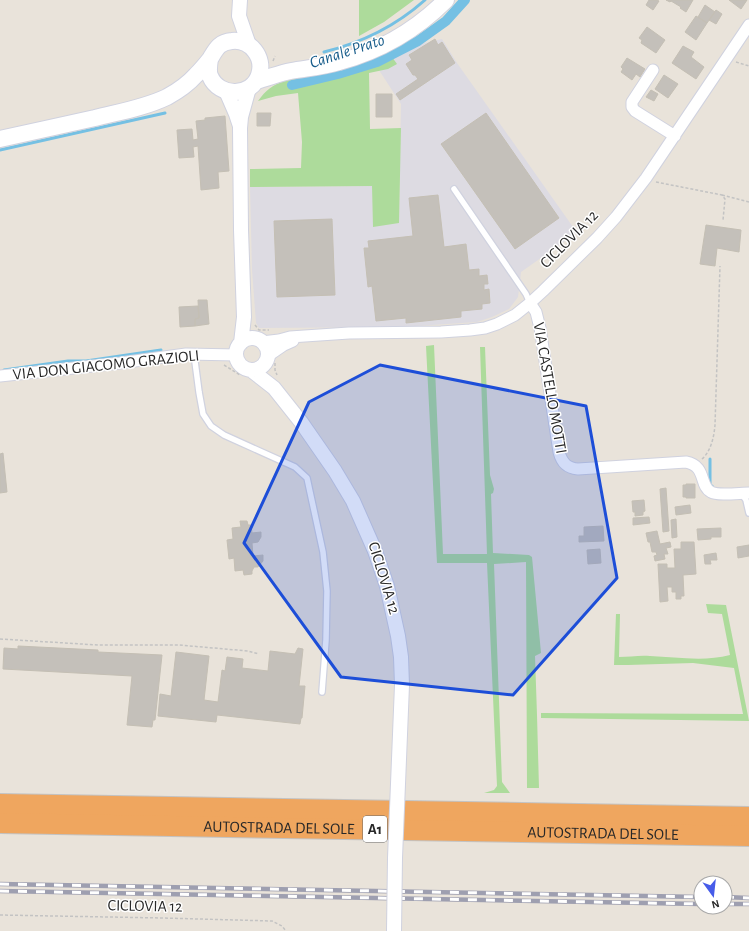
<svg xmlns="http://www.w3.org/2000/svg" width="749" height="931" viewBox="0 0 749 931" font-family="'Alegreya Sans',sans-serif">
	<rect width="100%" height="100%" fill="#e9e3da"/>
	<path fill="#dddbe2" d="M442,39L457,63L573,227L571,229L575,234L521,272L518,297L509,309L492,317L477,322L402,327L259,328L256,323L252,270L250,187L372,186L399,223L401,104L377,67L412,46Z"/>
	<path fill="#addb9b" d="M359,0H414L384,22L359,36Z
		M392,57L397,64L388,69L369,73L370,129L401,128L399,223L373,227L372,186L250,187V169L301,168L302,142L298,93L276,96L258,101C266,90 272,85 285,81L360,61Z
		M434,345L443,554H487L480,347H485L490,475L494,489L493,493L491,494L493,553L529,555L532,557L541,653L535,656L537,715L539,788H527L526,562L494,564L502,782L510,793H484L494,790L497,786L487,563H437L426,346Z
		M706,604L726,605L749,721L541,718V713L743,714L734,668L693,663L628,665H614L616,614H620L619,657C629,657 640,655 650,656C676,657 704,662 730,655L722,614L708,613Z"/>
	<g fill="none" stroke-linecap="round" stroke-linejoin="round">
		<path stroke="#75c0e3" stroke-width="3" d="M324,52C361,43 396,26 425,0
			M0,150L165,113
			M4,370L68,361H86L161,350
			M710,459V485L712,486"/>
		<path stroke="#75c0e3" stroke-width="10" d="M292,85L338,74L377,62L418,41L446,21L465,0"/>
	</g>
	<path fill="#c4c0ba" stroke="#c4bfb4" d="M649,0H657L659,1L653,10L646,5Z
		M666,0H693L686,12L680,8L681,7L671,1L670,2Z
		M729,0H747L741,9Z
		M705,5L715,12L707,23L698,17Z
		M716,10L722,14L716,24L709,20Z
		M696,16L707,23L696,40L685,32Z
		M647,27L665,40L656,53L641,43L642,40L639,38Z
		M435,39L438,45L442,42L455,63L400,100L396,94L418,79L415,75H413L406,64L412,60L409,55Z
		M683,46L694,52L691,57L704,67L696,79L672,63Z
		M627,58L645,69L640,77L636,74L632,80L621,72L623,69L621,67Z
		M664,75L678,84L668,98L655,89Z
		M651,90L658,94L654,101L646,97Z
		M376,94H392V117H376Z
		M257,113H271L270,126H257Z
		M486,113L559,218L515,249L441,144Z
		M225,116L229,171L218,172L219,188L201,190L198,146L193,147L194,157L179,158L177,130L192,129L193,140L198,139L196,121L205,120V118Z
		M438,195L444,247L466,244L469,270L479,269V276L487,275L488,284H484V290L489,289L490,303L482,304V309L461,311V317L406,323V318L376,321L372,286L368,287L364,248H369L368,241L413,236L409,198Z
		M332,219L335,295L277,297L274,221Z
		M706,225L741,230L739,252L717,248L715,266L700,264Z
		M198,300H207L209,324L195,326V319L199,318Z
		M198,306L199,318L195,319V326L180,327L179,307Z
		M3,453L7,492L0,493V454Z
		M686,484H695V498H686V497H683V485H686Z
		M666,488L669,531L663,532L660,489Z
		M644,500L645,511L643,512V515L635,516V512H633L632,501Z
		M690,505L691,513L676,515L675,507Z
		M649,517L650,523L633,525V518Z
		M676,519L677,537L672,538L671,520Z
		M240,521H247L248,525H251L252,533L261,532V537L258,542L252,543L253,556L263,555V561L258,567H254L252,571V574L244,575L243,570L235,571L234,558L229,559L227,540L233,539L232,528L241,527Z
		M603,526L604,541L579,542V536H584V527Z
		M721,528V537H711V539L698,540L697,529Z
		M657,531L660,544L670,542L671,547L666,548L668,554H664L665,559L655,561L654,556L657,555L656,552H652L650,542H648L646,533Z
		M681,542H694L696,574L683,575L684,596H681V599H676V592H672V587H667L668,601L660,602L658,564H667V568H675L674,549H681Z
		M749,545V556L738,558L737,547Z
		M600,549L601,563L588,564L587,550Z
		M716,553L717,560H710L711,564H705L704,555Z
		M18,646L98,650V652L162,655L155,720H153L152,727L127,725L132,676L3,669L4,648L18,649Z
		M298,648L303,649L299,686H305L302,718H301L300,724L217,715L216,722L158,716L160,694L171,696L176,652L209,656L204,700L218,702L222,670L225,671L227,657L243,659L242,668L268,671L270,651L295,654Z"/>
	<g fill="none" stroke-linecap="round" stroke-linejoin="round">
		<defs>
			<path id="service" d="M454,189L526,294L530,303
				M194,354L199,392L203,414L211,426L224,435L295,467L307,478L323,552L327,591L326,640L322,692
				M741,493L746,500L749,513"/>
			<path id="minor" d="M653,70L632,102V107L635,111L675,136
				M530,303L536,312L540,328L559,452C562,463 567,468 578,469L686,462C707,466 699,486 711,492C718,496 740,493 749,493
				M262,342L279,340L290,337L349,333L441,332L470,330L485,328L497,324L515,315L530,303L543,291L597,238L616,217L646,178L749,25
				M268,356L284,345L293,341
				M0,376L120,363L186,354L237,355"/>
			<path id="tertiary" d="M240,0L239,16L249,45
				M226,91L236,114L240,126
				M236 354a16 16 0 1 1 32 0a16 16 0 1 1-32 0Z
				M241,343L244,317L241,230L240,128L241,117L249,88
				M251,370L274,388L301,422L335,471L353,501L375,551L387,586L398,636L401,657L402,685"/>
			<path id="secondary" d="M256,81C268,78 280,73 291,71C308,68 323,67 339,62C380,51 416,30 446,0
				M0,139C32,132 63,125 95,118C119,112 144,108 167,97C178,91 188,84 196,75C201,70 206,64 210,59C216,49 219,42 232,41C250,39 265,57 259,75C252,97 219,98 210,76C208,71 209,65 210,59"/>
			<g id="motorway">
				<path d="M0,804L749,817"/>
				<path id="s1" d="M0,823L749,836"/>
			</g>
		</defs>
		<use href="#service" stroke="#d0d2df" stroke-width="8"/>
		<use href="#minor" stroke="#d0d2df" stroke-width="13"/>
		<use href="#tertiary" stroke="#d0d2df" stroke-width="16"/>
		<use href="#secondary" stroke="#d0d2df" stroke-width="18"/>
		<use href="#motorway" stroke="#c3c3c3" stroke-width="22"/>
		<path stroke="#c3c3c3" stroke-width="1.5" stroke-dasharray="3 2" stroke-linecap="butt" d="M273,61L275,56
			M736,62L749,66
			M656,182L717,194L722,195L725,199L723,220
			M722,195L749,202
			M255,325L259,330H269
			M275,363V370L277,375
			M224,365L240,375
			M702,459C711,451 714,437 715,425L720,266
			M0,639L98,645H179L248,651L259,654
			M0,915L163,918L272,921L282,926L286,931"/>
		<use href="#service" stroke="#fff" stroke-width="5.5"/>
		<use href="#minor" stroke="#fff" stroke-width="11"/>
		<use href="#tertiary" stroke="#fff" stroke-width="14"/>
		<use href="#secondary" stroke="#fff" stroke-width="16"/>
		<use href="#motorway" stroke="#efa65f" stroke-width="20"/>
		<defs>
			<path id="rail" d="M0,884L701,897
				M0,891L701,904
				M725,897L749,898
				M725,904H749"/>
		</defs>
		<use href="#rail" stroke="#9e9fb0" stroke-width="4.5"/>
		<use href="#rail" stroke="#fff" stroke-width="3" stroke-dasharray="9" stroke-linecap="butt"/>
		<defs>
			<path id="tertiary-bridge" d="M394,931L395,858L402,685"/>
		</defs>
		<use href="#tertiary-bridge" stroke="#d0d2df" stroke-width="16" stroke-linecap="butt"/>
		<use href="#tertiary-bridge" stroke="#fff" stroke-width="14"/>
	</g>
	<path fill="#1d4ed8" fill-opacity="0.2" stroke="#1d4ed8" stroke-width="3" stroke-linejoin="round" d="M380,365L586,406L617,578L513,695L341,677L244,543L309,402Z"/>
	<g text-anchor="middle" dominant-baseline="central" stroke-width="3" stroke-linejoin="round" paint-order="stroke">
		<rect fill="#fff" stroke="#686868" stroke-width="1" x="363" y="816" width="24" height="26" rx="3"/>
		<g font-size="15" font-weight="bold" fill="#282828">
			<text x="375" y="829">A1</text>
		</g>
		<g font-size="16" fill="#282828" stroke="#fff">
			<text transform="translate(569 239) rotate(-45)">CICLOVIA 12</text>
			<text transform="translate(106 365) rotate(-6)">VIA DON GIACOMO GRAZIOLI</text>
			<text transform="translate(550 388) rotate(80)">VIA CASTELLO MOTTI</text>
			<text transform="translate(384 578) rotate(73)">CICLOVIA 12</text>
			<text stroke="none"><textPath href="#s1" startOffset="279">AUTOSTRADA DEL SOLE</textPath></text>
			<text stroke="none"><textPath href="#s1" startOffset="603">AUTOSTRADA DEL SOLE</textPath></text>
			<text transform="translate(145 906) rotate(1)">CICLOVIA 12</text>
		</g>
		<g font-size="17" font-style="italic" fill="#185d8b" stroke="#fff">
			<text transform="translate(347 51) rotate(-18)">Canale Prato</text>
		</g>
	</g>
	<g transform="translate(713 895) rotate(165)"><circle r="19" fill="#ffffff" stroke="#a9a9a9"/>
	<path d="M0-3L7 15L0 10L-7 15Z" fill="#475ce9"/>
	<text y="-6" font-size="11" font-weight="bold" text-anchor="middle" fill="#282828">N</text>
	</g>
</svg>
